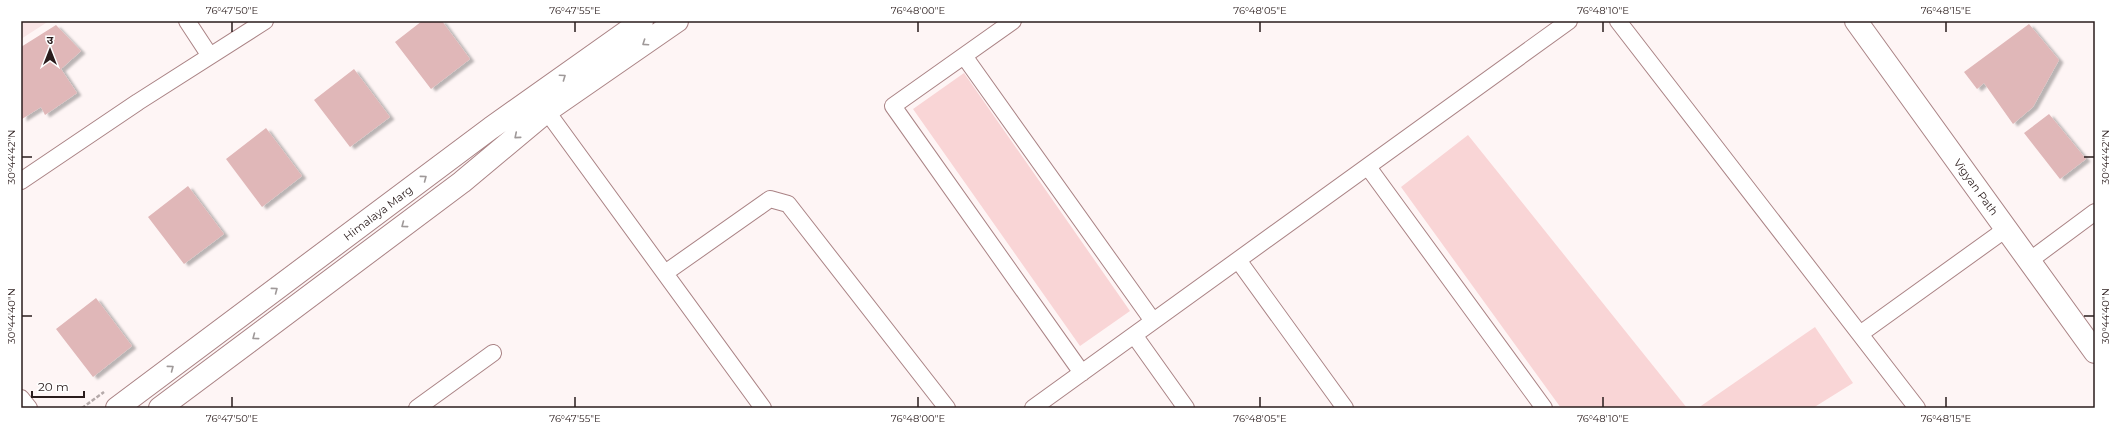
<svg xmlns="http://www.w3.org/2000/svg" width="2116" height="429" viewBox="0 0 2116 429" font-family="Montserrat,'Noto Sans Devanagari',sans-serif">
	<defs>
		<filter id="shadow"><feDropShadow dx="4.5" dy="2.5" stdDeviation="1" flood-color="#0004"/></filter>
	</defs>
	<rect width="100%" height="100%" fill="#fef5f5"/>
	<path fill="#f9e4e5" d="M21,21H49L21,39Z"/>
	<path fill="#f9d5d6" d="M964,73L1130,311L1080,346L913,109Z
		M1468,135L1687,408H1561L1401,187Z
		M1815,327L1853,383L1813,408H1698Z"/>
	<path fill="#e0b7b8" filter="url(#shadow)" d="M422,21H442L470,59L431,89L395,42Z
		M2029,24L2059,60L2033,107L2013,124L1984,83L1977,89L1964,72Z
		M56,25L81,51L61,69L77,93L45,115L41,107L22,119L21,47Z
		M354,69L390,117L350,147L314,100Z
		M2049,114L2086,159L2060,179L2024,133Z
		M266,128L302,176L262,207L226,159Z
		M188,186L224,234L184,264L148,217Z
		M96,298L132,346L93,377L56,329Z"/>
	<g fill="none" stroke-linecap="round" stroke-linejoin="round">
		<defs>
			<path id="street" d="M187,21L210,56
				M1013,21L893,106L1082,373
				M1618,21L1917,408
				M964,56L1153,321
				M540,102L763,408
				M1368,167L1544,408
				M21,181L138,102L265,21
				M1238,260L1345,408
				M2029,261L2095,212
				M665,273L770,199L788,204L947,408
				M1860,334L2006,229
				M1134,335L1186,408
				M21,398L29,408
				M417,408L493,353
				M1033,408L1569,21"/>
			<path id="secondary" d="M1856,21L2095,352
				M117,408L491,128L642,21
				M160,408L462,182L547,111L677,21"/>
		</defs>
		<use href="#street" stroke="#aa8385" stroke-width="18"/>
		<use href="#secondary" stroke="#aa8385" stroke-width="24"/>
		<path stroke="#b4a9a9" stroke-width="2.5" stroke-dasharray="4 2" stroke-linecap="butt" d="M82,408L104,392"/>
		<use href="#street" stroke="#fff" stroke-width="16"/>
		<use href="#secondary" stroke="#fff" stroke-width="22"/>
	</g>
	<defs><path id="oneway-chevron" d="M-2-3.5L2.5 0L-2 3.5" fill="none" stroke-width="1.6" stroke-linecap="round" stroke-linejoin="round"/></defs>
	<g stroke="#9f9999">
		<use href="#oneway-chevron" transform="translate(645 43) rotate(146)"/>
		<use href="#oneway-chevron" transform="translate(563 77) rotate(-35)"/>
		<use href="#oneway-chevron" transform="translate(517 136) rotate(140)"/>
		<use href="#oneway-chevron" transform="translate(424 178) rotate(-37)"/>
		<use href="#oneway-chevron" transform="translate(404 225) rotate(143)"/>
		<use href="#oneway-chevron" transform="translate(275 290) rotate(-37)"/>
		<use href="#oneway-chevron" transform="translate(255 337) rotate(143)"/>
		<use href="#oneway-chevron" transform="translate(171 368) rotate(-37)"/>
	</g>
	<path fill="none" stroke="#2a1c1c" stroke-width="1.5" d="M232,22V32M575,22V32M918,22V32M1260,22V32M1603,22V32M1946,22V32M22,157H32M2084,157H2094M22,316H32M2084,316H2094M232,397V407M575,397V407M918,397V407M1260,397V407M1603,397V407M1946,397V407"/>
	<g text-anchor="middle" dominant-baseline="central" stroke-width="3" stroke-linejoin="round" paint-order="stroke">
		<g font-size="11" fill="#2a1c1c" stroke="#fff">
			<text transform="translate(1976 187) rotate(54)">Vigyan Path</text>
			<text transform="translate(378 213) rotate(-37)">Himalaya Marg</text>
		</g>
	</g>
	<rect width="2116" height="429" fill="none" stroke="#ffffff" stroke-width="44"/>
	<g transform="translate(50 50)" stroke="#ffffff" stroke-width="3" paint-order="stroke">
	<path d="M0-3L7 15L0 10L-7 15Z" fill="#2a1c1c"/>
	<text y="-6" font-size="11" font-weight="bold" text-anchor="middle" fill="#2a1c1c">उ</text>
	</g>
	<path d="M32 391v6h52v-6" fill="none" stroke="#2a1c1c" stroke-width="2"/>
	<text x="38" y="391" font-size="12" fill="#2a1c1c" stroke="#ffffff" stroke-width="3" paint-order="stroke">20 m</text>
	<rect x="22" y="22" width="2072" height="385" fill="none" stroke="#2a1c1c" stroke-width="1.5"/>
	<g font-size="10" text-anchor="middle" fill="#2a1c1c">
		<text x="232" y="14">76°47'50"E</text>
		<text x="575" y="14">76°47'55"E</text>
		<text x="918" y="14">76°48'00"E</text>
		<text x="1260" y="14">76°48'05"E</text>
		<text x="1603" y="14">76°48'10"E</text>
		<text x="1946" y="14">76°48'15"E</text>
		<text transform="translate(11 157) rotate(-90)" y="4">30°44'42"N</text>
		<text transform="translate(2105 157) rotate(-90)" y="4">30°44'42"N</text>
		<text transform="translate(11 316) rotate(-90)" y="4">30°44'40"N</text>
		<text transform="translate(2105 316) rotate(-90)" y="4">30°44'40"N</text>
		<text x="232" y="422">76°47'50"E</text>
		<text x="575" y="422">76°47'55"E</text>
		<text x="918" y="422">76°48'00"E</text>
		<text x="1260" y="422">76°48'05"E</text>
		<text x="1603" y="422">76°48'10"E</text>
		<text x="1946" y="422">76°48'15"E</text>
	</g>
</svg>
